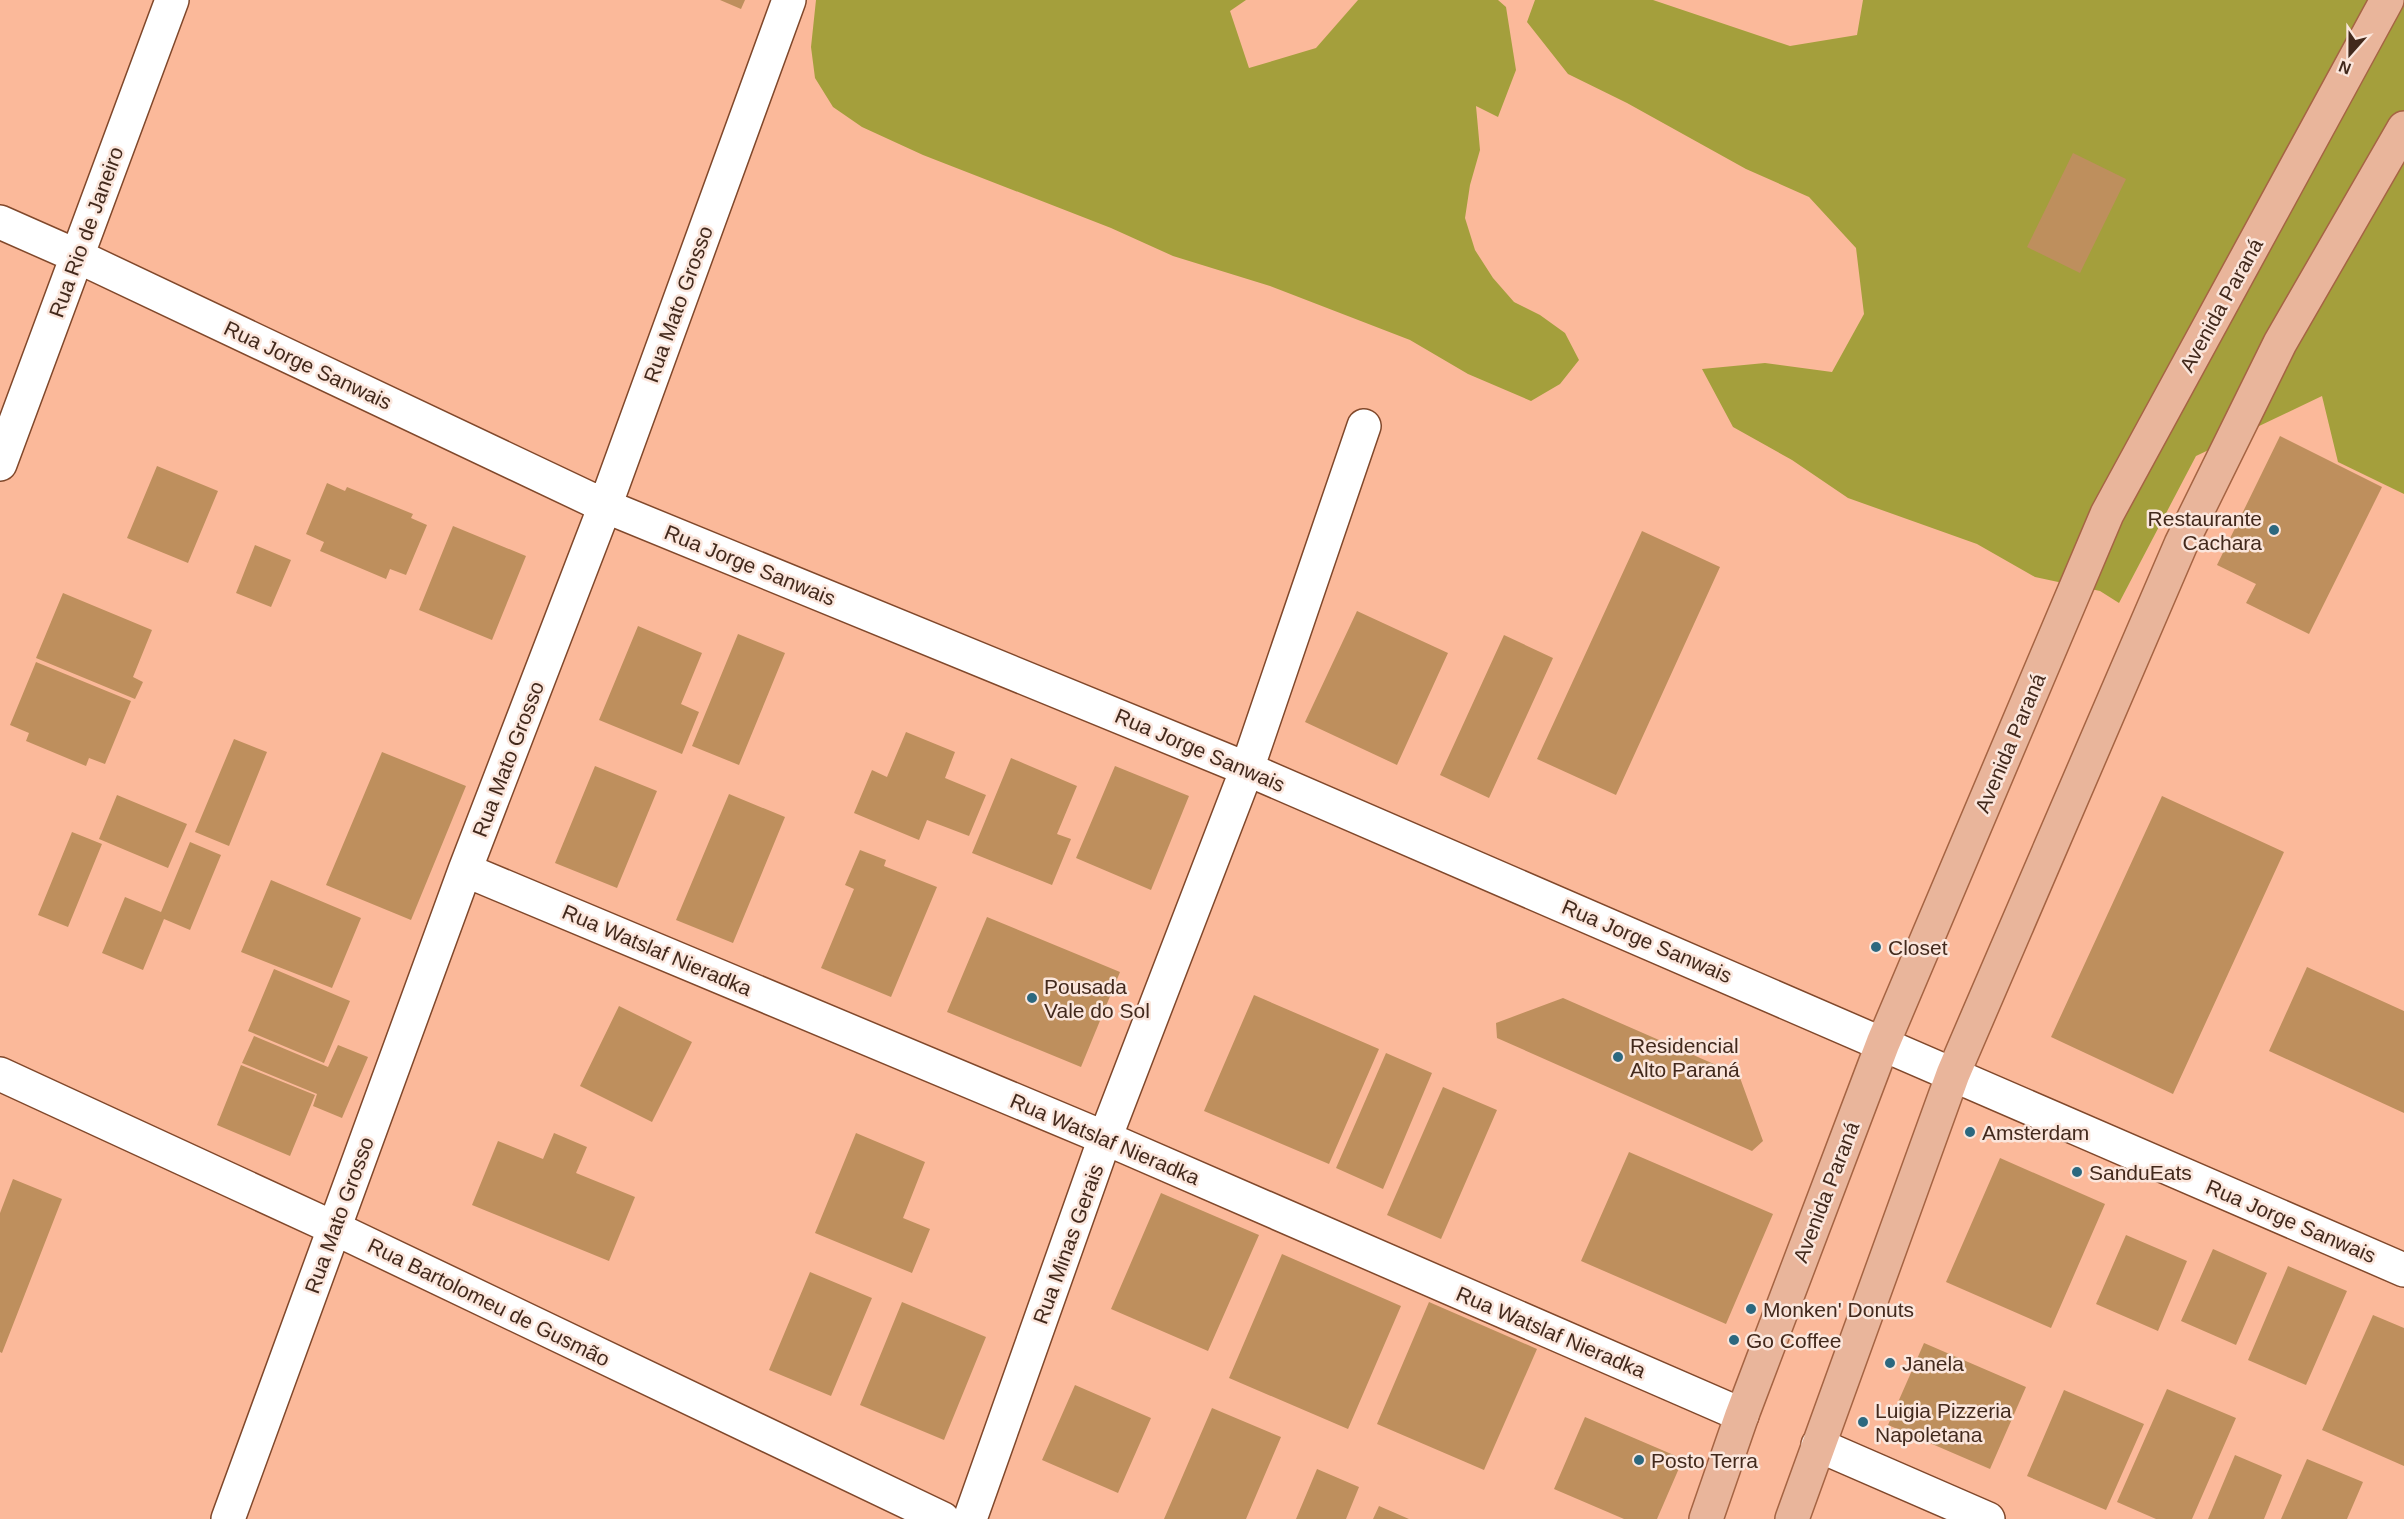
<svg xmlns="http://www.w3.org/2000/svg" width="2404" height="1519" viewBox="0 0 2404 1519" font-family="Arial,sans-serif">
	<rect width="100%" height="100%" fill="#fbb99a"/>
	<path fill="#a49f3c" d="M816,0H1246L1230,11L1249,68L1316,48L1358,0H1498L1506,7L1516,70L1498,117L1476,106L1480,150L1470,185L1465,218L1475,250L1493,278L1514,302L1540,315L1565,333L1579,360L1560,384L1531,401L1468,374L1410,340L1270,286L1173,256L1111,228L923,155L862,127L833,107L815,78L811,47Z
		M1535,0H1653L1790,46L1857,35L1863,0H2404V494L2338,462L2322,396L2196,456L2119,603L2100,591L2035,577L1977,544L1848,498L1792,460L1733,427L1702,369L1765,363L1832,372L1864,314L1856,248L1809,197L1746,169L1627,103L1568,74L1527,22Z"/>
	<path fill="#be8f5d" d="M720,0H745L741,9Z
		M2073,153L2126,179L2080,273L2027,247Z
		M2280,436L2382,487L2309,634L2246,603L2256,584L2217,565Z
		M157,466L218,491L188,563L127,538Z
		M327,483L345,491L347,487L413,514L411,518L427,525L406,575L390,569L386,579L320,551L324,542L306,534Z
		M453,526L526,556L492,640L419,610Z
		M1642,531L1720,567L1616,795L1537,759Z
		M255,545L291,560L271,607L236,593Z
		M63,593L152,630L133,677L143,682L135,699L36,658Z
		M1357,611L1448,653L1397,765L1305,722Z
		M638,626L702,653L681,704L699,712L682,754L599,720Z
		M738,634L785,653L739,765L692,746Z
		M1504,635L1553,658L1489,798L1440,775Z
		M36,662L131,701L105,764L89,758L86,766L26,741L29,733L10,725Z
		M906,732L955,752L945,778L986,795L969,836L927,820L919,840L854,813L872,770L887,777Z
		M234,739L267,752L229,846L195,832Z
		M382,752L466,786L411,920L326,885Z
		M1011,758L1077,786L1057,834L1071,839L1052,885L972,853Z
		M595,766L657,791L617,888L555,863Z
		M1115,766L1189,796L1151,890L1076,858Z
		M729,794L785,817L733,943L676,920Z
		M117,795L187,824L168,868L99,839Z
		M2162,796L2284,852L2173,1094L2051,1037Z
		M72,832L102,844L68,927L38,915Z
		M190,842L221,855L190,930L164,919L143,970L102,953L125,897L161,912Z
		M860,850L886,860L884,866L937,887L891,997L821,968L854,889L845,885Z
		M271,880L361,918L332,988L241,952Z
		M987,917L1120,972L1081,1067L947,1012Z
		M2307,967L2404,1011V1113L2269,1051Z
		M274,969L350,1001L324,1063L248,1031Z
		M1254,995L1379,1049L1329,1164L1204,1111Z
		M1563,998L1739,1075L1763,1141L1752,1151L1497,1038L1496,1023Z
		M619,1006L692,1042L652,1122L580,1086Z
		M254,1036L328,1067L338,1045L368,1057L342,1118L313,1106L317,1094L242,1063Z
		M1386,1053L1432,1073L1383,1189L1336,1168Z
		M241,1065L315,1095L290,1156L217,1125Z
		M1443,1087L1497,1110L1441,1239L1387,1215Z
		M554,1133L587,1147L576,1173L635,1197L609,1261L472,1205L498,1141L543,1159Z
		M856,1133L925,1162L903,1218L930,1229L912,1273L815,1233Z
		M1629,1152L1773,1214L1726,1324L1581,1261Z
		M2000,1158L2105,1204L2051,1328L1946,1282Z
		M13,1179L62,1199L2,1353L0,1352V1213Z
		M1161,1193L1259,1235L1208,1351L1111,1309Z
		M2126,1235L2187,1261L2158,1331L2096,1304Z
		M2213,1249L2267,1273L2236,1345L2181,1321Z
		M1282,1254L1401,1306L1348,1429L1229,1378Z
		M2288,1266L2347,1291L2306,1385L2248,1360Z
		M810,1272L872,1298L831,1396L769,1370Z
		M902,1302L986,1337L944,1440L860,1405Z
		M1429,1302L1537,1349L1484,1470L1377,1424Z
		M2373,1315L2404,1328V1466L2322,1430Z
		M1924,1343L2026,1387L1990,1469L1888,1425Z
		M1075,1385L1151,1418L1118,1493L1042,1460Z
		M2167,1389L2236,1418L2192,1519H2156L2117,1502Z
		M2064,1390L2144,1424L2106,1510L2027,1476Z
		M1212,1408L1281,1437L1246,1519H1164Z
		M1585,1417L1683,1459L1657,1519H1624L1554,1489Z
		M2235,1455L2282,1475L2264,1519H2208Z
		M2307,1459L2363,1482L2347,1519H2281Z
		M1317,1469L1359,1487L1346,1519H1296Z
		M1379,1506L1409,1519H1373Z"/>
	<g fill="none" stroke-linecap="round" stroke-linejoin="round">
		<defs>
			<path id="minor" d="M0,222L77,256L605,506L1247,769L2404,1270
				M0,464L172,0
				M465,870L1105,1138L1742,1415
				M0,1074L334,1228L943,1519
				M1818,1445L1988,1519
				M228,1519L465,870L605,506L789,0
				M970,1519L1105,1138L1247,769L1364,426"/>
			<path id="major" d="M1706,1519L1742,1415L1883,1043L2107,514L2387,0
				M1792,1519L1953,1074L2181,544L2280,343L2404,128"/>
		</defs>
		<use href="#minor" stroke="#80482b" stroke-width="36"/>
		<use href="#major" stroke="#a56443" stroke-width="36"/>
		<use href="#minor" stroke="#fff" stroke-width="33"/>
		<use href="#major" stroke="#e9b59b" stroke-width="33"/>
	</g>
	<g fill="#2c687f" stroke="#fbe6dc" stroke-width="2">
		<circle cx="2274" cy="530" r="6"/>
		<circle cx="1876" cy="947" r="6"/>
		<circle cx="1032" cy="998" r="6"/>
		<circle cx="1618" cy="1057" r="6"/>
		<circle cx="1970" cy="1132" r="6"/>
		<circle cx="2077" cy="1172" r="6"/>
		<circle cx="1751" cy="1309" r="6"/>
		<circle cx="1734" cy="1340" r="6"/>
		<circle cx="1890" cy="1363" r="6"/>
		<circle cx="1863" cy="1422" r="6"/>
		<circle cx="1639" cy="1460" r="6"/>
	</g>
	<g text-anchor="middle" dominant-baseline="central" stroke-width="5" stroke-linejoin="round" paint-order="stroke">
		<g font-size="21" fill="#42291c" stroke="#fbe6dc">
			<text transform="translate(86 232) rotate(-70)">Rua Rio de Janeiro</text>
			<text transform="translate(678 304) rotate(-70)">Rua Mato Grosso</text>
			<text transform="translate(2221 305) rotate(-61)">Avenida Paraná</text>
			<text transform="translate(308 365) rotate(25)">Rua Jorge Sanwais</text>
			<text transform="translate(750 565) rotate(22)">Rua Jorge Sanwais</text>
			<text transform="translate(2010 743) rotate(-67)">Avenida Paraná</text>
			<text transform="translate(1200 750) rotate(23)">Rua Jorge Sanwais</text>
			<text transform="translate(508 759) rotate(-69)">Rua Mato Grosso</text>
			<text transform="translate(1647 941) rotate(23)">Rua Jorge Sanwais</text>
			<text transform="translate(657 950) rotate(23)">Rua Watslaf Nieradka</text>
			<text transform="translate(1105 1139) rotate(23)">Rua Watslaf Nieradka</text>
			<text transform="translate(1826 1192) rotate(-69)">Avenida Paraná</text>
			<text transform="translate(339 1215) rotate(-70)">Rua Mato Grosso</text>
			<text transform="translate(2291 1221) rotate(23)">Rua Jorge Sanwais</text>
			<text transform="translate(1068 1244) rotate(-70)">Rua Minas Gerais</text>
			<text transform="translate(489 1302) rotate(26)">Rua Bartolomeu de Gusmão</text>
			<text transform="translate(1551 1332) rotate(23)">Rua Watslaf Nieradka</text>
		</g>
		<g font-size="21" fill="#42291c" stroke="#fbe6dc" text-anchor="start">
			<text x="2262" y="518" text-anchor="end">Restaurante<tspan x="2262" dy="24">Cachara</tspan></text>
			<text x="1888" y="947">Closet</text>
			<text x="1044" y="986">Pousada<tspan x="1044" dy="24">Vale do Sol</tspan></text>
			<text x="1630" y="1045">Residencial<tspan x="1630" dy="24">Alto Paraná</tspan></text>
			<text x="1982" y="1132">Amsterdam</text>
			<text x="2089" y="1172">SanduEats</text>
			<text x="1763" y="1309">Monken' Donuts</text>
			<text x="1746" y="1340">Go Coffee</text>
			<text x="1902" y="1363">Janela</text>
			<text x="1875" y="1410">Luigia Pizzeria<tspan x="1875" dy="24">Napoletana</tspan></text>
			<text x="1651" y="1460">Posto Terra</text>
		</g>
	</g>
	<g transform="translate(2350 54) rotate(201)" stroke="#fbe6dc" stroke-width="4.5" paint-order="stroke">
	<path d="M0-4.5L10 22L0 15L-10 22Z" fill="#42291c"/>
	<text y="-9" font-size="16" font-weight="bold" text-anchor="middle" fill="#42291c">N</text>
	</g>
</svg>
